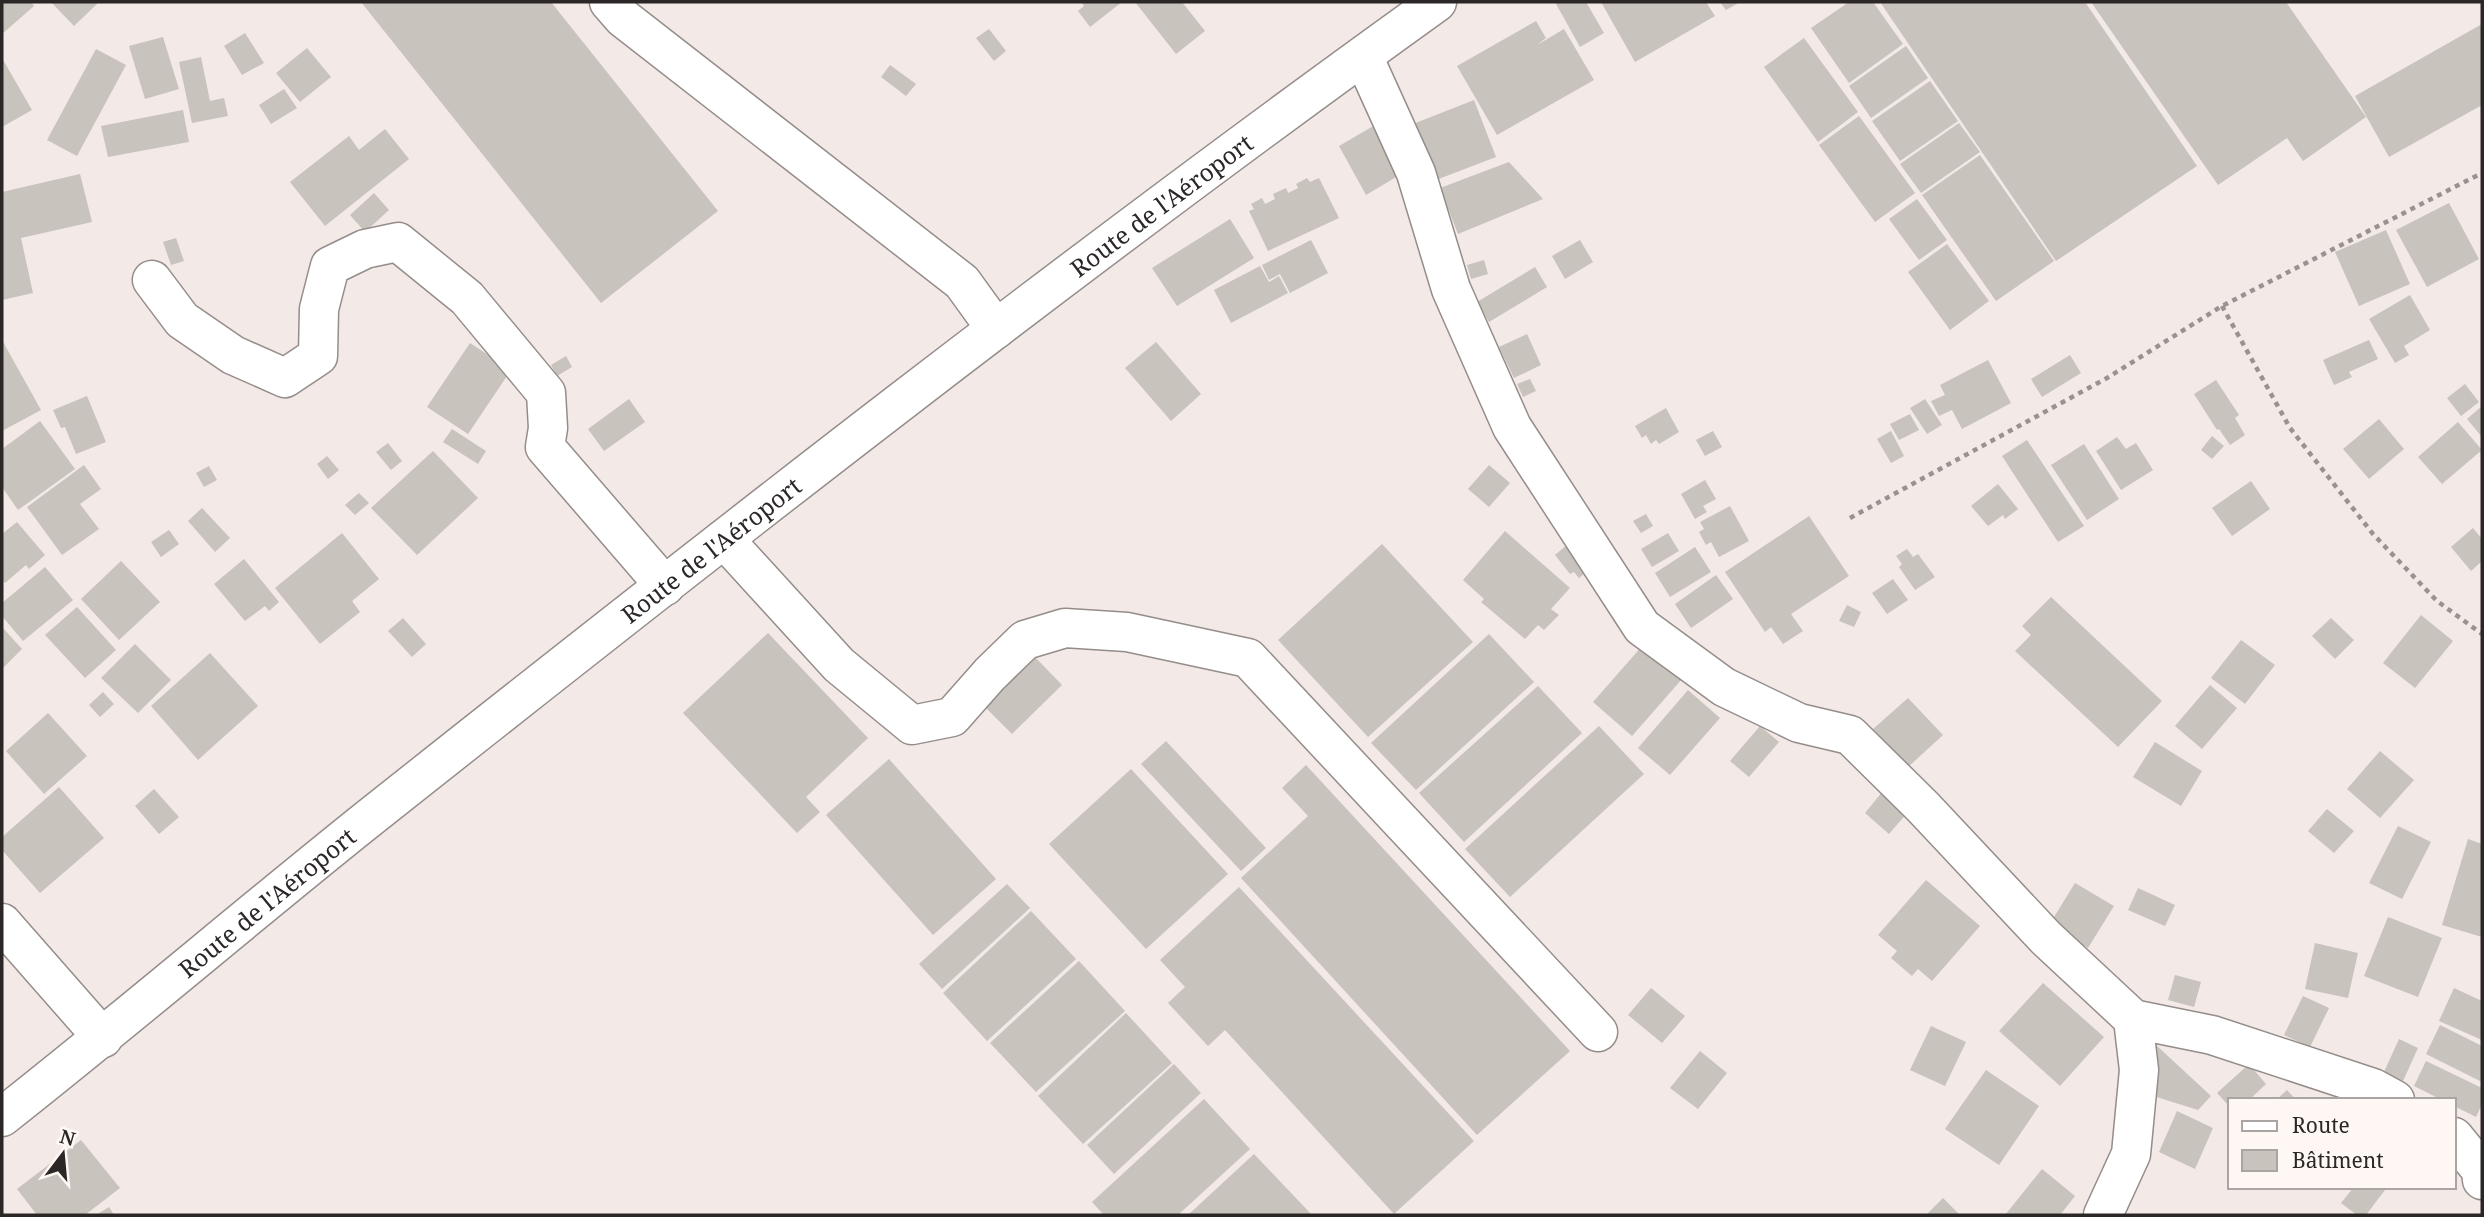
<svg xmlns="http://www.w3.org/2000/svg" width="2484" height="1217" viewBox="0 0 2484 1217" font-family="'Noto Serif',serif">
	<rect width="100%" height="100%" fill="#f3e9e6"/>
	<path fill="#c8c3bc" d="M2,2H31L34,6L2,34Z
		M51,2H99L74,26Z
		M361,2H551L718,211L601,303Z
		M1081,2H1122L1090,27L1078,11L1084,6Z
		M1135,2H1182L1205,31L1176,54Z
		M1555,2H1586L1604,33L1580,47Z
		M1601,2H1706L1715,16L1635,62Z
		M1720,2H1740L1726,10Z
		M1849,2H1873L1903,44L1849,83L1811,28Z
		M1880,2H2085L2197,166L2056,261Z
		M2091,2H2286L2366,117L2303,161L2287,138L2218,185Z
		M1536,21L1546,38L1537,45L1564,29L1594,80L1497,135L1457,66Z
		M2482,24V105L2389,157L2355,96Z
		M989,29L1006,51L994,61L976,38Z
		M245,33L264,63L242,75L224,46Z
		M163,37L179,89L145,99L129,46Z
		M1804,38L1858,112L1818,142L1764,67Z
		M1906,46L1928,78L1871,118L1849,86Z
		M307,48L331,77L300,102L276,73Z
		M96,49L126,65L77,156L47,140Z
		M201,57L210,101L224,98L228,116L192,123L179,62Z
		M2,58L32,110L2,127Z
		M890,65L916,84L906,96L881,77Z
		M1930,81L1958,121L1900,161L1872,121Z
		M284,89L297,108L271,124L259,105Z
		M1474,100L1496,157L1436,180L1413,124Z
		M183,110L189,142L108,157L101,126Z
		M1859,116L1915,193L1875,222L1819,145Z
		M1959,123L1980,152L1921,193L1900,164Z
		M1375,125L1403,173L1366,195L1339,146Z
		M385,129L409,159L325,226L290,182L349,136L359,150Z
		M1980,155L2054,261L1996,301L1922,195Z
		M1509,162L1543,199L1458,234L1440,188Z
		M80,174L92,222L21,238L33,293L2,300V192Z
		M1307,178L1310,182L1319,178L1339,218L1268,251L1249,211L1254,209L1251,204L1262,198L1265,204L1275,199L1273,194L1286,188L1288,193L1298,188L1296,184Z
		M374,193L389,210L365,232L350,215Z
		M1917,199L1947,240L1919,260L1889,219Z
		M2449,203L2479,259L2427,287L2396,230Z
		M1230,219L1254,258L1177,306L1152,268Z
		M2386,230L2410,284L2359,306L2335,252Z
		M176,238L184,261L171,265L163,242Z
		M1311,240L1328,273L1290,293L1280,274L1269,280L1262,265Z
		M1580,240L1593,262L1565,279L1552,256Z
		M1947,244L1989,301L1950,330L1908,272Z
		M1484,260L1488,274L1471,279L1467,265Z
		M1260,266L1269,282L1279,276L1288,293L1231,323L1214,290Z
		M1535,267L1547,287L1489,322L1477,302Z
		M2410,295L2430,330L2404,346L2409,355L2395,363L2369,319Z
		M1527,334L1541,365L1514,378L1499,347Z
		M2,340L41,410L2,431Z
		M2369,340L2378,359L2349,372L2352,377L2334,385L2323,360Z
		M1156,342L1201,394L1171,421L1125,368Z
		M470,343L511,370L468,434L427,407Z
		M2070,355L2081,373L2042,397L2031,379Z
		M566,356L572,367L557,376L551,365Z
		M1988,360L2011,403L1962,429L1952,410L1939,416L1931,401L1945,395L1940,385Z
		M1530,379L1536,391L1523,397L1517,384Z
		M2216,380L2239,415L2235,418L2245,435L2230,445L2219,429L2217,430L2194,394Z
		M2465,384L2479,402L2461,416L2447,398Z
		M87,396L106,442L76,454L65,427L61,428L53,410Z
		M629,399L645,422L604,451L588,429Z
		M1925,399L1942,425L1927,434L1910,408Z
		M2482,406V437L2467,419Z
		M1666,408L1679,432L1659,444L1656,440L1651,444L1646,435L1642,438L1635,426Z
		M1910,414L1919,430L1899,440L1890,424Z
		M2379,419L2404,449L2369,479L2343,449Z
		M40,421L75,469L18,510L2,487V449Z
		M2458,422L2482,450L2442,484L2418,457Z
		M452,429L486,451L478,464L443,442Z
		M1713,431L1722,447L1705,456L1696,440Z
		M1891,431L1904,456L1891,463L1877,439Z
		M2212,436L2224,446L2212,459L2201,450Z
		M2117,437L2126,449L2136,443L2153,470L2121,490L2096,451Z
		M2027,440L2084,526L2058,542L2002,456Z
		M388,443L402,461L391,470L376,452Z
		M2084,444L2119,499L2087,520L2051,465Z
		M433,451L478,498L417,555L371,508Z
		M327,456L339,470L328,479L317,464Z
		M84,465L101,489L80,504L99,529L62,555L27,507Z
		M1489,465L1510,483L1489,507L1468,489Z
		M209,466L217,480L204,487L196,473Z
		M1705,480L1716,499L1703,506L1707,512L1695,519L1681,494Z
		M2251,481L2270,509L2232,536L2212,508Z
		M1998,484L2018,509L2005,519L2003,515L1988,526L1971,506Z
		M359,493L369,503L355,515L345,505Z
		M1730,506L1749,541L1719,557L1711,542L1706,545L1699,532L1704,529L1700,522Z
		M202,508L230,538L215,552L188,521Z
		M1646,514L1653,526L1641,533L1633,521Z
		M1809,516L1849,576L1791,614L1803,631L1783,644L1771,627L1765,632L1725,572Z
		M17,522L45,555L29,569L26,565L5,583L2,580V534Z
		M2473,528L2482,539V561L2471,571L2451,547Z
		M169,530L179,544L161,557L151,542Z
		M1505,531L1570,588L1551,609L1559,615L1544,630L1538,625L1525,639L1481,602L1484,599L1463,580Z
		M342,533L379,579L352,601L360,612L320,644L275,588Z
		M1668,533L1679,551L1652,567L1641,549Z
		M1382,544L1473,642L1368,737L1278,640Z
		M1568,544L1589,570L1579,578L1574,572L1570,574L1555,555Z
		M1695,547L1711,572L1670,597L1655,573Z
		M1907,549L1913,557L1918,554L1935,577L1915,590L1899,567L1902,564L1896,556Z
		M244,559L279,602L269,611L265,606L245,621L214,584Z
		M121,561L160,602L119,640L81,599Z
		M45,567L73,600L23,641L2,616V603Z
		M1716,575L1733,599L1691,628L1675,604Z
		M1893,579L1908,600L1887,614L1872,593Z
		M2051,597L2162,701L2118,747L2015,651L2031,635L2022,626Z
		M1847,605L1861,612L1854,627L1839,621Z
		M77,607L116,650L85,678L45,635Z
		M2421,615L2453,641L2415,688L2383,663Z
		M403,618L426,644L412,657L388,631Z
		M2331,618L2354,640L2335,659L2312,636Z
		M2,627L22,649L2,669Z
		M768,633L868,738L806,797L820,812L797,833L683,713Z
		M1489,634L1534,682L1416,790L1371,743Z
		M2241,640L2275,665L2245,704L2211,678Z
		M135,644L171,680L138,713L101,678Z
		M1643,645L1682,679L1632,736L1593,702Z
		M210,653L258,706L198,760L151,706Z
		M1031,653L1062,685L1012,734L980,702Z
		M2210,685L2237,708L2202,749L2175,726Z
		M1538,686L1582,733L1464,842L1419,793Z
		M1688,690L1720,718L1670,775L1638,748Z
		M103,692L114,704L100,717L89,705Z
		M1908,698L1943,735L1908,767L1873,729Z
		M48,713L87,756L44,794L6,751Z
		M1599,726L1644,774L1510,897L1465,849Z
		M1760,726L1779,742L1749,777L1730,761Z
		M1166,741L1266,848L1241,871L1141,764Z
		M2155,742L2202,771L2181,806L2133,777Z
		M2380,751L2414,780L2380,818L2347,789Z
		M889,759L996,879L933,935L826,815Z
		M1306,765L1570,1051L1477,1135L1241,878L1308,816L1282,788Z
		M1131,769L1228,874L1146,949L1049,844Z
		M59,787L104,838L40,893L2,850V837Z
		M154,789L179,817L159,834L135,806Z
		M1883,791L1908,812L1889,834L1865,813Z
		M2327,809L2354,831L2334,853L2308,831Z
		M2398,826L2431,842L2402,899L2369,883Z
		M2468,839L2482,844V937L2442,925Z
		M1926,880L1980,926L1932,981L1918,969L1912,976L1891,958L1897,951L1878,935Z
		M2075,883L2114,906L2088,948L2062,932L2046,930Z
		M1007,884L1030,908L942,989L919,964Z
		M1239,887L1474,1141L1394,1214L1225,1030L1208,1046L1168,1003L1185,987L1160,960Z
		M2138,888L2175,905L2165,926L2128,910Z
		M1031,911L1076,959L987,1041L943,993Z
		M2388,917L2442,938L2418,997L2364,976Z
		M2315,943L2358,953L2348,998L2305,989Z
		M1079,961L1125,1011L1036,1092L990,1043Z
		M2175,975L2201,982L2194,1007L2168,1000Z
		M2043,983L2104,1037L2060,1086L1999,1031Z
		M1651,988L1685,1016L1662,1043L1628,1015Z
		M2454,988L2482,1001V1040L2439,1021Z
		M2303,996L2329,1008L2310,1047L2284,1035Z
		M1126,1013L1172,1063L1083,1144L1038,1096Z
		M2440,1025L2482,1046V1082L2426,1054Z
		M1931,1026L1966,1042L1945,1086L1910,1070Z
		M2399,1039L2418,1048L2403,1081L2384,1072Z
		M2155,1044L2211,1096L2198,1110L2150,1095L2142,1059Z
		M1700,1051L1727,1073L1698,1109L1670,1088Z
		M2426,1061L2482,1088V1104L2476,1117L2454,1106V1100H2442L2414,1086Z
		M1174,1064L1201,1093L1114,1174L1087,1145Z
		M2249,1064L2266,1084L2249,1100H2230V1107L2217,1093Z
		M1986,1070L2039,1106L1999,1165L1945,1129Z
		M2287,1090L2296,1100H2276Z
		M1204,1099L1250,1149L1178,1215H1104L1092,1202Z
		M2177,1111L2213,1128L2195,1169L2159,1152Z
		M81,1140L120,1188L85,1215H37L17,1189Z
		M1254,1154L1312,1215H1188Z
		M2042,1169L2075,1196L2060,1215H2005Z
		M2354,1187H2382L2385,1190L2366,1215H2357L2341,1203Z
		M1943,1198L1960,1215H1926Z
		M109,1207L114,1215H96Z"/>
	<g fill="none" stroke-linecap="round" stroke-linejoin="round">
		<defs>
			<path id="minor" d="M609,2L623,18L962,282L996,329
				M1363,56L1416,173L1451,289L1512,427L1642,627L1724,687L1799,723L1850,735L1923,807L2046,938L2133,1019L2212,1035L2373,1088L2395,1100
				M152,280L182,320L233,355L285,378L318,356L319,309L330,266L365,249L398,242L467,298L546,393L548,428L545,447L665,586
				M724,539L839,665L912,725L952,717L990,674L1025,640L1065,628L1127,632L1248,658L1598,1032
				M2,923L103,1038
				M2454,1137L2481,1170L2482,1180
				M2103,1215L2131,1154L2139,1070L2133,1019"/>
			<g id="major">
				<path id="s1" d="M2,1117C124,1021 242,920 363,823C716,543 1071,265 1437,2"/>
			</g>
		</defs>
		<use href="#minor" stroke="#958d8a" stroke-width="41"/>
		<use href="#major" stroke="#958d8a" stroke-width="41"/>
		<path stroke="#999290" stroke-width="4.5" stroke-dasharray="5 5" stroke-linecap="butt" d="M2222,306L2290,428L2373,534L2437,601L2482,634
			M1850,518L2107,378L2222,306L2482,173"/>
		<use href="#minor" stroke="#fff" stroke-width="38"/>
		<use href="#major" stroke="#fff" stroke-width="38"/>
	</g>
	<g text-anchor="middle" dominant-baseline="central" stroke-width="7" stroke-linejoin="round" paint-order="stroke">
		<g font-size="24" fill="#2b2726" stroke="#fff7f4">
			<text stroke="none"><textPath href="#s1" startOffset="1475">Route de l'Aéroport</textPath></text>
			<text stroke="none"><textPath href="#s1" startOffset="908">Route de l'Aéroport</textPath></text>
			<text stroke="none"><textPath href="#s1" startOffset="341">Route de l'Aéroport</textPath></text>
		</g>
	</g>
	<rect width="2484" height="1217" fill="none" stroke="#2b2726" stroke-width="7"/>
	<rect x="2228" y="1098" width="228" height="91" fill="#fff7f4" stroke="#aaa4a2" stroke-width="2"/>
	<rect x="2242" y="1121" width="35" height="10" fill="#ffffff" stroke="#aaa4a2" stroke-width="2"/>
	<text x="2292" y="1133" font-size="21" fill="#2b2726">Route</text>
	<rect x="2242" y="1150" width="35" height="21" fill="#c8c3bc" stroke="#aaa4a2" stroke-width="2"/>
	<text x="2292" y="1168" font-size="21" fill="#2b2726">Bâtiment</text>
	<g transform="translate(63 1154) rotate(16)" stroke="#fff7f4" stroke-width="5" paint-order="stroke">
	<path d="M0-5L12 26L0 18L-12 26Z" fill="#2b2726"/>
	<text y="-10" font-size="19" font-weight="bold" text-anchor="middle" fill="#2b2726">N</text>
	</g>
</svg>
